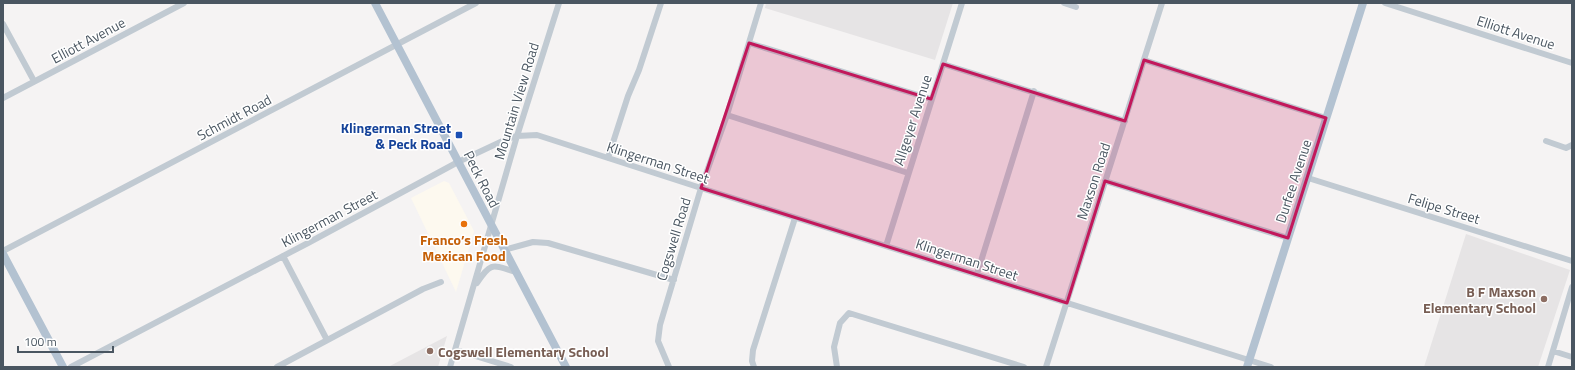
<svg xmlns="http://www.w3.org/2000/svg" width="1575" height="370" viewBox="0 0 1575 370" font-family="'Titillium Web',sans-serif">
	<rect width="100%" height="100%" fill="#f5f3f3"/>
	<path fill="#fdf9ef" d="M444,181L449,183L474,231L456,292L411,198Z"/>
	<path fill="#e6e4e5" d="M766,3H953L935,60L765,8Z
		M1466,234L1570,270L1538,367H1424Z
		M447,336L438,367H388Z"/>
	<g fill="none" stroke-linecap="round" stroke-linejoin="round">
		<path stroke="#c1cad2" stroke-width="6" d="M1064,3L1076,7
			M1385,3L1572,63
			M3,24L34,81
			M749,43L931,99
			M1144,60L1326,118
			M943,64L1125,121
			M3,98L184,3
			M727,115L908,173
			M1546,141L1566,148L1572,145
			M608,158L628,96L639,70L661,3
			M1308,178L1572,261
			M1105,181L1288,238
			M886,246L962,3
			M504,250L533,242L548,243L674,280
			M3,251L476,3
			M283,256L327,340
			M977,274L1034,91
			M477,283C491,261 493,265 516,272
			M456,350L511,367
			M1553,351L1572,357
			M71,367L308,243L458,162L509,138L517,136L537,135L701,188L1271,367
			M277,367L423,289L441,282
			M450,367L517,136L559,3
			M669,367L658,341L660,325L701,188L727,115L761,3
			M754,367L752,361L753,350L795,218
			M837,367L834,347L840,323L849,313L1024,367
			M1046,367L1162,3
			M1548,367L1572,287"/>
		<path stroke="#b3c2d1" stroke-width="8" d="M375,3L566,367
			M3,254L63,367
			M1247,367L1363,3"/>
	</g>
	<path fill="#c2185b" fill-opacity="0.2" stroke="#c2185b" stroke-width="3" stroke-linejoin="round" d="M749,43L931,99L943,64L1125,121L1144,60L1326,118L1288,238L1105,181L1067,303L701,188Z"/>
	<rect fill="#1a4fb4" stroke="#fff" stroke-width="1.5" x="455" y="131" width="8" height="8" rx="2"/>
	<circle fill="#e8710a" stroke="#fff" stroke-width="1.5" cx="464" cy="224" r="4"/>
	<g fill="#8d6e63" stroke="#fff" stroke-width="1.5">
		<circle cx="1544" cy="299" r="4"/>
		<circle cx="430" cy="351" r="4"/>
	</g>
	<g text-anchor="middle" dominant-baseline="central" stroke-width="3" stroke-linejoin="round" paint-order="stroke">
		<g font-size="14" fill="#4a5661" stroke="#fff">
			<text transform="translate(1516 32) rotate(18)">Elliott Avenue</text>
			<text transform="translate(88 40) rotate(-28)">Elliott Avenue</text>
			<text transform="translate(516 101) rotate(-73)">Mountain View Road</text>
			<text transform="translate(234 117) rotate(-28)">Schmidt Road</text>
			<text transform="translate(912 120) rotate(-72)">Allgeyer Avenue</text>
			<text transform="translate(658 162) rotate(18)">Klingerman Street</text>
			<text transform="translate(482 179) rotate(63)">Peck Road</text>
			<text transform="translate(1093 181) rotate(-72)">Maxson Road</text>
			<text transform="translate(1293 181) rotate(-72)">Durfee Avenue</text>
			<text transform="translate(1444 208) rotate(17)">Felipe Street</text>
			<text transform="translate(329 218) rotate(-28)">Klingerman Street</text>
			<text transform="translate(673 239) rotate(-73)">Cogswell Road</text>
			<text transform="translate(967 259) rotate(18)">Klingerman Street</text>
		</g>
		<g font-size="14" font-weight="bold" fill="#164399" stroke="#fff" text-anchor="end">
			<text x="451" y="127">Klingerman Street<tspan x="451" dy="16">&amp; Peck Road</tspan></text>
		</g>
		<g font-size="14" font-weight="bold" fill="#c56008" stroke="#fff">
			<text x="464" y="239">Franco’s Fresh<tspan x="464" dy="16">Mexican Food</tspan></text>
		</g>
		<g font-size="14" font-weight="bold" fill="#785e54" stroke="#fff" text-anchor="end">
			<text x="1536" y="291">B F Maxson<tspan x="1536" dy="16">Elementary School</tspan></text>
			<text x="438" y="351" text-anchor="start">Cogswell Elementary School</text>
		</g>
	</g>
	<rect width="1575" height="370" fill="none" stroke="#4a5661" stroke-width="8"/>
	<path d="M18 346v6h95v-6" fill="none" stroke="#4a5661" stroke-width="2"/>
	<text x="24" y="346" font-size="12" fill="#4a5661" stroke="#ffffff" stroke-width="3" paint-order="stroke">100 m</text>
</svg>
